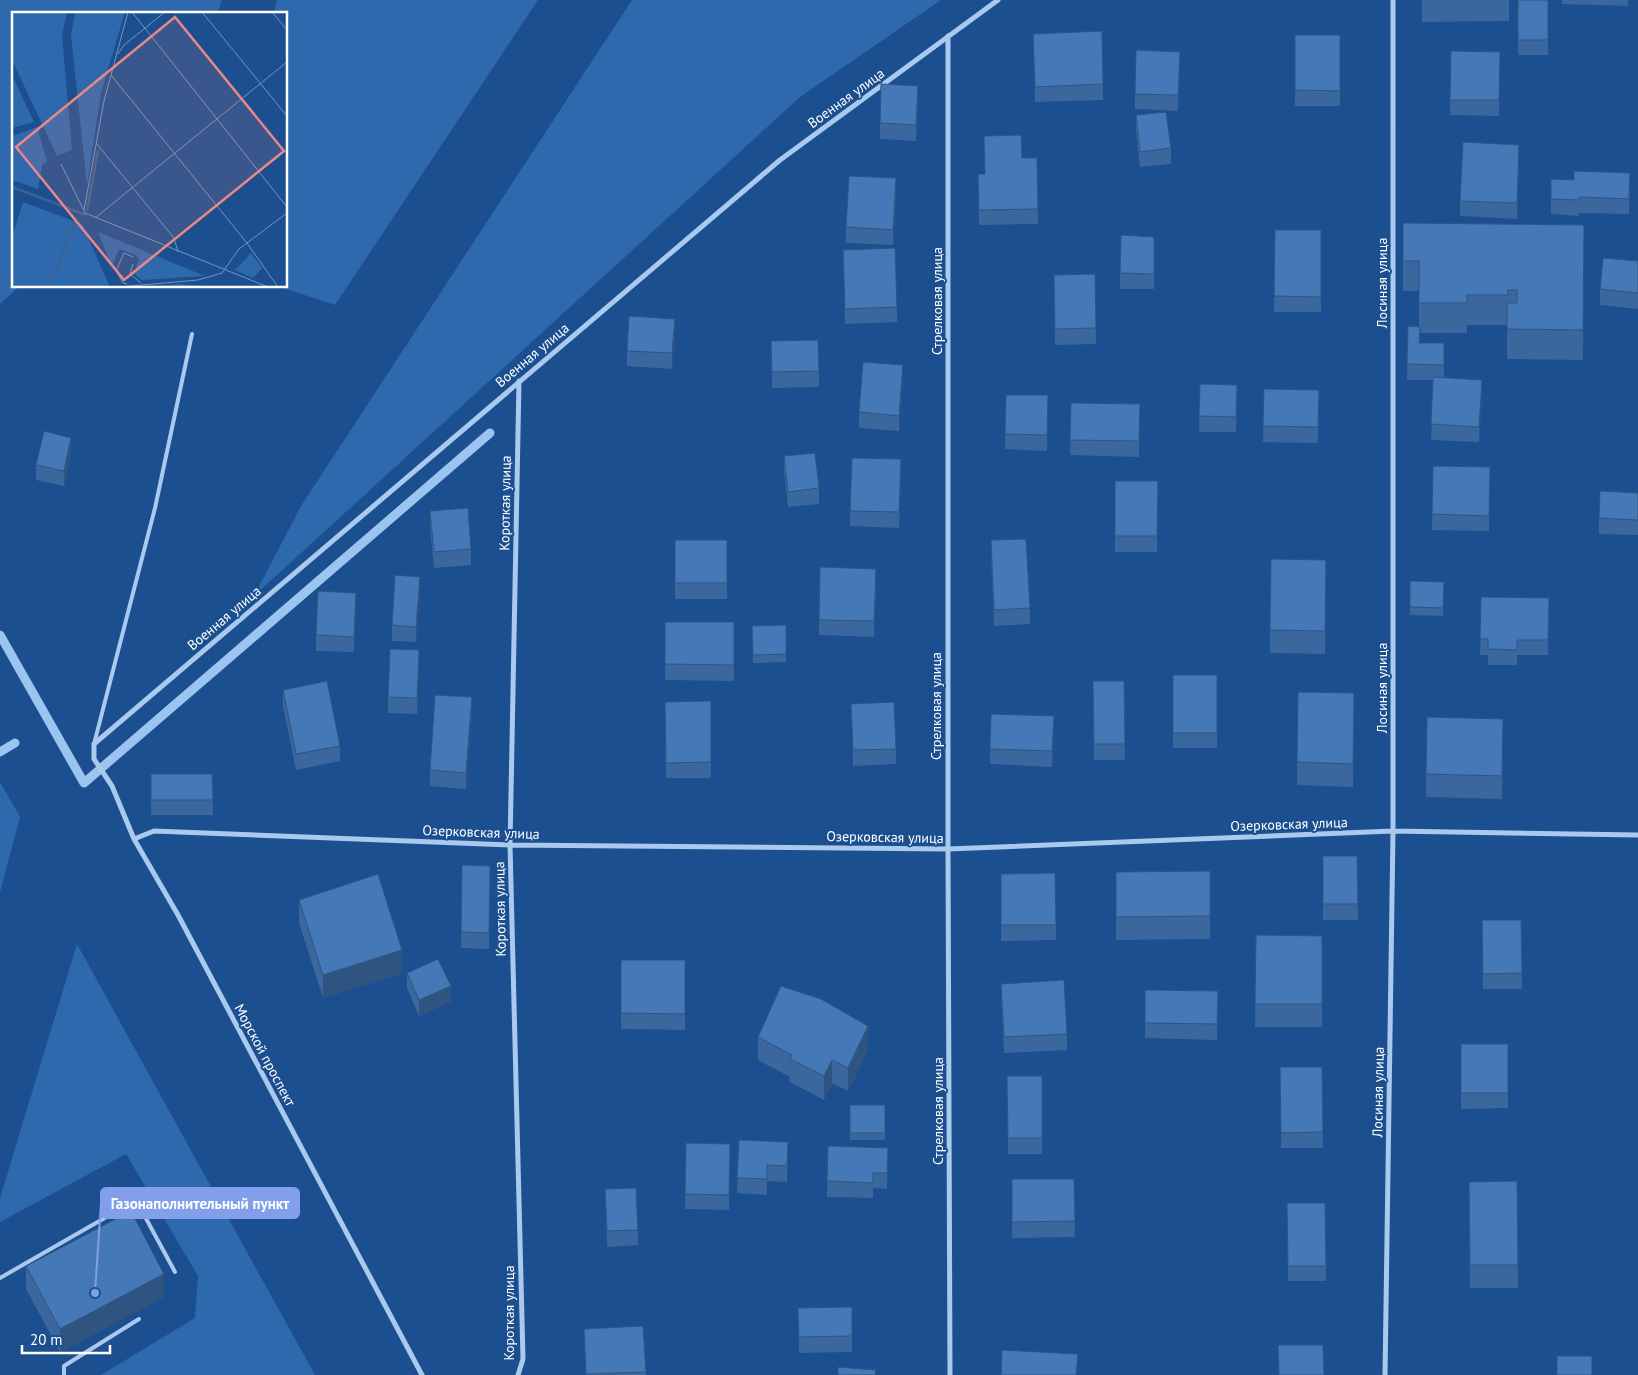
<svg xmlns="http://www.w3.org/2000/svg" width="1638" height="1375" viewBox="0 0 1638 1375" font-family="'PT Sans',sans-serif">
	<rect width="100%" height="100%" fill="#1b4f8f"/>
	<path fill="#2e69ad" d="M0,0H222L217,14H14V286H20L0,304Z
		M277,0H538L335,305L277,286H286V14H274Z
		M632,0H941L800,97L254,596L301,506Z
		M0,782L20,817L0,892Z
		M77,944L315,1375H101L195,1318L198,1276L126,1154L0,1222V1198Z"/>
	<g fill="none" stroke-linecap="round" stroke-linejoin="round">
		<path stroke="#9cc4f0" stroke-width="9" d="M0,635L84,783L490,433
			M0,752L15,743"/>
		<path stroke="#a9c9ee" stroke-width="4" d="M94,744L155,508L192,334
			M0,1278L136,1200L175,1272
			M64,1375V1366L139,1319"/>
		<path stroke="#a9c9ee" stroke-width="5" d="M948,36V849L950,1375
			M134,839L154,831L510,845L948,849L1393,831L1638,835
			M422,1375L178,915L134,839L112,786L94,759V744L780,160L998,0
			M518,1375L523,1359L510,845L519,381
			M1385,1375L1393,831V0"/>
	</g>
	<path fill="#3a679d" d="M1422,0H1509V21L1422,22Z
		M1518,0H1548V55H1518Z
		M1562,0H1628V6L1562,4Z
		M1033,34L1103,84V100L1035,102Z
		M1295,35H1340V106H1295Z
		M1451,51L1500,52L1499,116L1450,115Z
		M1180,67L1178,111L1135,109V94Z
		M918,101L916,141L880,139V123Z
		M1136,115L1171,148V164L1140,167L1136,131Z
		M1037,158L1038,224L979,225L978,174H985Z
		M1519,161L1517,219L1460,216V201Z
		M1551,179L1630,189L1629,214L1579,213V216L1551,214Z
		M896,194L893,245L846,243V227Z
		M1403,223L1584,225L1583,360L1507,359V325H1467V333H1420V343H1444V378L1482,395L1479,442L1431,440L1433,380H1407L1408,326L1419,327V291H1403Z
		M1275,230H1321V312H1274Z
		M843,250L897,307V322L845,324Z
		M1154,252V289H1120V273Z
		M1638,261V309L1600,305V289Z
		M1095,274L1096,344L1055,345L1054,275Z
		M675,334L672,369L627,366V351Z
		M771,341L819,371V387L772,388Z
		M903,381L899,431L859,428V412Z
		M1200,384L1237,385L1236,432H1199Z
		M1264,389L1319,405L1318,443L1263,442Z
		M1006,395H1048L1047,451L1005,449Z
		M1071,403L1140,404L1139,457L1070,455Z
		M71,453L64,486L36,480V465Z
		M784,456L819,488V504L788,507L784,472Z
		M1433,466L1490,467L1489,531L1432,530Z
		M901,475L899,528L850,526V511Z
		M1115,481H1158L1157,552H1115Z
		M1638,493V535L1599,534V518Z
		M430,511L471,549V565L434,568L430,527Z
		M675,540H727V599H675Z
		M991,540L1030,608V624L994,626L991,556Z
		M1410,581L1444,582L1443,616L1410,615Z
		M1326,583L1325,654L1270,653V630Z
		M876,585L874,637L819,635V620Z
		M420,593L416,642L392,641V625Z
		M1481,597L1549,598L1548,655H1517V665H1488V655H1480Z
		M356,609L354,652L316,651V635Z
		M665,622H734V681L665,680Z
		M786,625V662L753,663L752,626Z
		M419,666L417,714L388,713V697Z
		M1173,675H1217V748H1173Z
		M1093,681H1124L1125,760H1094Z
		M283,690L340,746V761L296,770L283,706Z
		M711,701V778H666L665,702Z
		M851,704L896,749V764L853,766Z
		M472,713L466,789L430,786V770Z
		M1354,716L1353,787L1297,785V762Z
		M1054,732L1052,767L990,764V749Z
		M1503,742L1502,799L1426,797V774Z
		M151,774H212L213,815H151Z
		M1323,856H1357L1358,920H1323Z
		M462,865L490,866L489,949L461,948Z
		M1116,872L1210,916V939L1116,940Z
		M1055,873L1056,940L1001,941V874Z
		M299,900L402,973L323,998L299,923Z
		M1482,920H1521L1522,989H1483Z
		M1256,935L1322,936V1027H1255Z
		M621,960H685V1030L621,1029Z
		M407,973L451,1001L419,1016L407,988Z
		M1001,984L1067,1034V1050L1004,1053L1001,999Z
		M1145,990L1218,991L1217,1040L1145,1038Z
		M758,1037L868,1049L848,1091L832,1083L824,1100L790,1082V1077L758,1060Z
		M1461,1044H1508V1108L1461,1109Z
		M1280,1067H1322L1323,1148H1281Z
		M1007,1076H1042V1154H1008Z
		M850,1105H885V1140H850Z
		M739,1140L788,1158L787,1182L767,1181V1195L737,1193Z
		M686,1143L730,1144L729,1210L685,1209Z
		M828,1146L888,1148L887,1189L873,1188V1198L827,1197Z
		M1012,1179H1074L1075,1237L1012,1238Z
		M1517,1181L1518,1288H1470L1469,1182Z
		M605,1189L638,1230V1245L607,1247Z
		M1287,1203H1325L1326,1281H1288Z
		M26,1266L164,1297L60,1352L26,1289Z
		M852,1307V1352L799,1353L798,1308Z
		M643,1326L646,1375H586L584,1329Z"/>
	<path fill="#305480" d="M1180,52V67L1178,111V95Z
		M918,86V101L916,141V125Z
		M1519,145V161L1517,219V203Z
		M896,178V194L893,245V230Z
		M675,319V334L672,369V353Z
		M903,365V381L899,431V416Z
		M1482,380V395L1479,442V427Z
		M71,438V453L64,486V471Z
		M420,577V593L416,642V627Z
		M356,593V609L354,652V637Z
		M419,650V666L417,714V698Z
		M1354,693V716L1353,787V764Z
		M472,697V713L466,789V773Z
		M1054,716V732L1052,767V751Z
		M1503,719V742L1502,799V776Z
		M402,950V973L323,998V975Z
		M451,986V1001L419,1016V1000Z
		M868,1026V1049L848,1091V1068Z
		M832,1060V1083L824,1100V1076Z
		M164,1274V1297L60,1352V1329Z"/>
	<path fill="#4478b7" stroke="#305480" d="M1518,0H1548V40H1518Z
		M1102,31L1103,84L1035,87L1033,34Z
		M1295,35H1340V91L1295,90Z
		M1136,50L1180,52L1178,95L1135,94Z
		M1451,51L1500,52L1499,100H1450Z
		M881,84L918,86L916,125L880,123Z
		M1166,112L1171,148L1140,152L1136,115Z
		M1021,135L1022,158H1037L1038,209L979,210L978,174H985L984,136Z
		M1463,142L1519,145L1517,203L1460,201Z
		M1574,171L1630,173L1629,199L1579,197V200L1551,199V179L1574,180Z
		M849,176L896,178L893,230L846,227Z
		M1403,223L1584,225L1583,330L1507,329V303H1517V290H1508V295H1467V303H1419V261H1403Z
		M1275,230H1321V297L1274,296Z
		M1121,235L1154,237V274L1120,273Z
		M895,248L897,307L845,309L843,250Z
		M1603,258L1638,261V293L1600,289Z
		M1095,274L1096,328L1055,329L1054,275Z
		M629,316L675,319L672,353L627,351Z
		M1408,326L1420,327L1419,343H1444V365L1407,364Z
		M818,340L819,371L772,372L771,341Z
		M863,362L903,365L899,416L859,412Z
		M1433,377L1482,380L1479,427L1431,424Z
		M1200,384L1237,385L1236,417L1199,416Z
		M1264,389L1319,390L1318,427L1263,426Z
		M1006,395H1048L1047,435L1005,434Z
		M1071,403L1140,404L1139,441L1070,440Z
		M44,431L71,438L64,471L36,465Z
		M815,453L819,488L788,492L784,456Z
		M852,458L901,459L899,512L850,511Z
		M1433,466L1490,467L1489,516L1432,514Z
		M1115,481H1158L1157,536H1115Z
		M1600,491L1638,493V520L1599,518Z
		M468,508L471,549L434,552L430,511Z
		M1026,539L1030,608L994,610L991,540Z
		M675,540H727V583H675Z
		M1271,559L1326,560L1325,631L1270,630Z
		M820,567L876,569L874,621L819,620Z
		M395,575L420,577L416,627L392,625Z
		M1410,581L1444,582L1443,608L1410,607Z
		M318,591L356,593L354,637L316,635Z
		M1481,597L1549,598L1548,640H1517V650L1488,649V639H1480Z
		M665,622H734V665L665,664Z
		M786,625V654L753,655L752,626Z
		M390,649L419,650L417,698L388,697Z
		M1173,675H1217V733H1173Z
		M327,681L340,746L296,754L283,690Z
		M1093,681H1124L1125,744H1094Z
		M1298,692L1354,693L1353,764L1297,762Z
		M435,695L472,697L466,773L430,770Z
		M711,701V762L666,763L665,702Z
		M894,702L896,749L853,750L851,704Z
		M991,714L1054,716L1052,751L990,749Z
		M1427,717L1503,719L1502,776L1426,774Z
		M151,774H212L213,800H151Z
		M1323,856H1357L1358,904H1323Z
		M462,865L490,866L489,933L461,932Z
		M1210,871V916L1116,917V872Z
		M1055,873L1056,925H1001V874Z
		M378,874L402,950L323,975L299,900Z
		M1482,920H1521L1522,973L1483,974Z
		M1256,935L1322,936V1004H1255Z
		M438,959L451,986L419,1000L407,973Z
		M621,960H685V1014L621,1013Z
		M1064,980L1067,1034L1004,1037L1001,984Z
		M781,986L821,999L868,1026L848,1068L832,1060L824,1076L790,1059L792,1055L758,1037Z
		M1145,990L1218,991L1217,1024L1145,1023Z
		M1461,1044H1508V1093H1461Z
		M1280,1067H1322L1323,1132L1281,1133Z
		M1007,1076H1042V1138H1008Z
		M850,1105H885V1133H850Z
		M739,1140L788,1142L787,1166L767,1165V1179L737,1178Z
		M686,1143L730,1144L729,1195L685,1194Z
		M828,1146L888,1148L887,1173H873V1183L827,1181Z
		M1012,1179H1074L1075,1221L1012,1222Z
		M1517,1181L1518,1265H1470L1469,1182Z
		M636,1188L638,1230L607,1231L605,1189Z
		M1287,1203H1325L1326,1266H1288Z
		M131,1211L164,1274L60,1329L26,1266Z
		M852,1307V1336L799,1337L798,1308Z
		M643,1326L646,1372L586,1374L584,1329Z
		M1278,1345H1323L1324,1375H1279Z
		M1002,1350L1078,1354L1076,1375H1001Z
		M1557,1356H1592V1375H1557Z
		M838,1367L876,1370L875,1375H838Z"/>
	<g text-anchor="middle" dominant-baseline="central" stroke-width="4" stroke-linejoin="round" paint-order="stroke">
		<g font-size="14" fill="#fff" stroke="#1b4f8f">
			<text transform="translate(846 98) rotate(-36)">Военная улица</text>
			<text transform="translate(1382 283) rotate(-90)">Лосиная улица</text>
			<text transform="translate(937 301) rotate(-90)">Стрелковая улица</text>
			<text transform="translate(532 355) rotate(-40)">Военная улица</text>
			<text transform="translate(505 503) rotate(-89)">Короткая улица</text>
			<text transform="translate(224 618) rotate(-40)">Военная улица</text>
			<text transform="translate(1382 688) rotate(-90)">Лосиная улица</text>
			<text transform="translate(936 706) rotate(-90)">Стрелковая улица</text>
			<text transform="translate(1289 824) rotate(-2)">Озерковская улица</text>
			<text transform="translate(481 832) rotate(2)">Озерковская улица</text>
			<text transform="translate(885 837) rotate(1)">Озерковская улица</text>
			<text transform="translate(500 909) rotate(-91)">Короткая улица</text>
			<text transform="translate(265 1055) rotate(62)">Морской проспект</text>
			<text transform="translate(1378 1092) rotate(-89)">Лосиная улица</text>
			<text transform="translate(938 1111) rotate(-90)">Стрелковая улица</text>
			<text transform="translate(509 1313) rotate(-90)">Короткая улица</text>
		</g>
	</g>
	<g transform="translate(12 12)">
		<rect width="275" height="275" fill="#1b4f8f"/>
		<path d="M0,0H55L50,23L60,138L45,144L0,48ZM63,0H113L89,81L75,173L59,24ZM0,63L22,110L0,116ZM25,115L35,149L30,153L26,177L0,168V124ZM11,190L70,212L98,275H0V225ZM86,220L193,264L130,268L122,262L127,248L124,243L107,237L100,255ZM239,241L250,256L241,266L223,258ZM168,272L208,275H123Z" fill="#2e69ad"/>
		<path fill="none" stroke="#3c6290" stroke-width="2.5" d="M0,175L74,203M75,199L86,138M32,275L46,254L64,206"/>
		<path fill="none" stroke="#7695bc" stroke-width="1" d="M120,0L275,195M190,0L275,104M260,0L275,18M106,42L112,33L153,0M99,63L235,231L266,275M84,131L162,226L166,240M49,152L73,201L256,275M72,198L92,89L116,0M83,206L275,50M121,252L118,262L129,271M115,272L111,271L104,259L112,241L121,245M107,275L186,268L210,261L227,237L275,201"/>
		<path fill="#e88989" fill-opacity="0.15" stroke="#e88989" stroke-width="2.5" d="M163,5L272,139L112,268L4,135Z"/>
		<rect width="275" height="275" fill="none" stroke="#fff" stroke-width="2.5"/>
	</g>
	<path fill="none" stroke="#839eea" stroke-width="2" d="M95 1293L101 1203"/>
	<circle fill="#839eea" stroke="#1b4f8f" stroke-width="2" cx="95" cy="1293" r="5"/>
	<rect fill="#839eea" stroke="#839eea" stroke-width="2" x="101" y="1188" width="198" height="30" rx="5"/>
	<g font-size="15" text-anchor="middle" font-weight="bold" fill="#fff">
		<text x="200" y="1209">Газонаполнительный пункт</text>
	</g>
	<path d="M22 1345v8h88v-8" fill="none" stroke="#ffffff" stroke-width="2.5"/>
	<text x="30" y="1345" font-size="15" fill="#ffffff" stroke="#1b4f8f" stroke-width="4" paint-order="stroke">20 m</text>
</svg>
